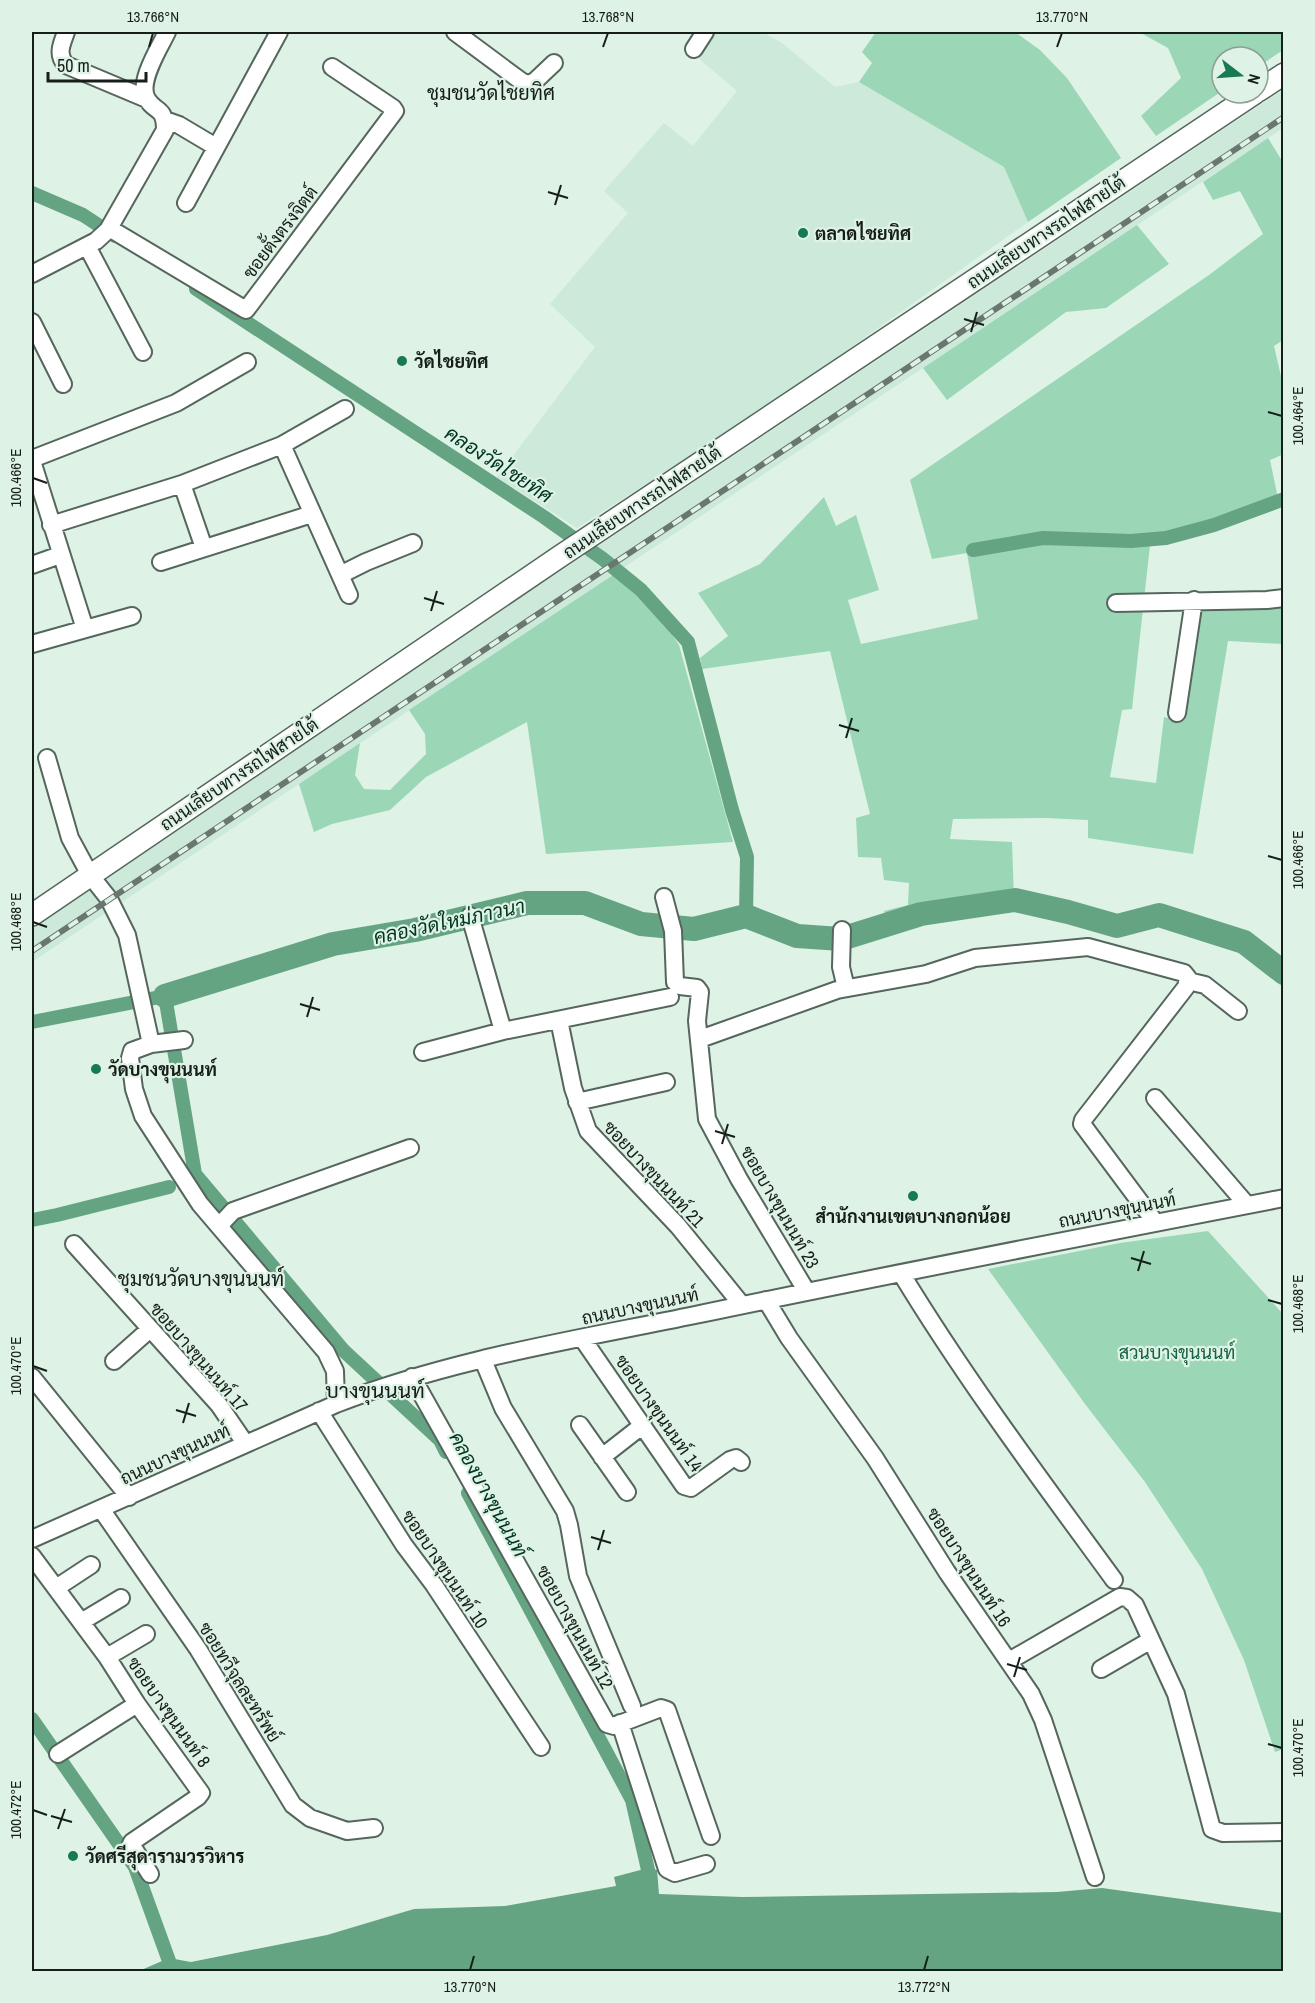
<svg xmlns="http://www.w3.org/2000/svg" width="1315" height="2003" viewBox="0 0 1315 2003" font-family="'Archivo Narrow',Sarabun,sans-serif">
	<rect width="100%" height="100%" fill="#def2e6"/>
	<path fill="#cde9d9" d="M713,32H762L782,43L835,87L859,82L1004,167L1028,222L765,408L577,528L497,477L595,347L550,304L628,213L604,191L664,123L693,146L737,91L697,57Z
		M1283,90V128L32,962V927L289,752Z"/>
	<path fill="#9bd7b6" d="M876,32H1015L1040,50L1067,78L1121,158L1028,222L1004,167L859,82L872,63L862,52Z
		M1139,32H1283V50L1258,67V57H1222V91L1156,136L1141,116L1181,78L1168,48Z
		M1268,138L1284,164V223L1282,225L1284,228L1283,340L1274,346L1283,385L1284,454L1270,460L1280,508L1201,535L1150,545L1132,709L1122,710L1110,777L1156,783L1164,717L1181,721L1198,610L1283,607V644L1228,641L1193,854L1088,838V820L1046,818L953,819L950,839L1012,842L1014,898L888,930L884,911L908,905L909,883L884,880L881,858L858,857L856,818L870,814L830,651L702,669L700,658L728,636L698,593L760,564L824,497L836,526L856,515L879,590L848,600L861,644L978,619L967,553L932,559L910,480L1209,275L1263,234L1240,191L1213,200L1203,182Z
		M1137,225L1169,264L1106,308L1066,312L947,400L923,368Z
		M616,573L664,622L679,645L733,842L546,854L527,722L426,777L390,810L332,824L314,832L299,784L360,743L355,775L364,789L390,790L426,754L425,734L409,710Z
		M1208,1231L1283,1314L1284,1749L1275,1752L1244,1660L1202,1569L1145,1482L1085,1404L988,1269L1120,1243Z"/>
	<path fill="#65a483" d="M648,1868L657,1870L659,1894L742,1897L1057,1892L1102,1888L1283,1913V1971H139L169,1958L191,1962L327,1935L414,1909L505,1906L616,1886L614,1877Z"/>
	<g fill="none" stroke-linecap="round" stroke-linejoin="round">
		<path stroke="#65a483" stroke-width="14" d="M32,193L83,215L115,236
			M196,289L544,517L603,559L641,590L688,642L732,810L747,857L746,916
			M973,550L1043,538L1131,541L1166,538L1214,525L1284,499
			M32,1022L165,996L195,1174L344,1351L440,1440L446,1452
			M32,1220L57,1215L169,1187
			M468,1493L632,1800L651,1883
			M32,1719L135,1867L173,1972"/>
		<path stroke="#65a483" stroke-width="24" d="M165,996L333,944L415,930L527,903H585L641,924L694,929L746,916L797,936L841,939L921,914L1015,900L1068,912L1117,926L1159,915L1244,942L1284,973"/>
		<defs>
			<path id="minor" d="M66,32C62,44 56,54 66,65L147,99
				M455,32L521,81L528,84L535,81L554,63
				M694,49L705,32
				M165,120L179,125L216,147
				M186,203L279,32
				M109,228L246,310L395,111L393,108L332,67
				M87,246L143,352
				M32,274L96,241L108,230L165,130C165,106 155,113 147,99C137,82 160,47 167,32
				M32,322L63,384
				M282,445L349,595
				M32,459L176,403L247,362
				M32,461L85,629
				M182,484L204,548
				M51,525L182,484L282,445L345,409
				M161,562L312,514
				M32,565L60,555
				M340,575L366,562L413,543
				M1116,603L1267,600L1284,598
				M32,644L132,616
				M1177,713L1194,600
				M47,758L70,838L90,875L109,899L127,935L151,1044
				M664,897L673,931L675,982L680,986L697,988L700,992L697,1021L707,1119L739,1179L807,1292
				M470,916L503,1031
				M842,930L841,967L846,988
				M1188,981L1205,985L1238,1011
				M559,1020L573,1088L588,1131L678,1226L742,1305
				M700,1039L837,990L926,974L975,958L1088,947L1184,973L1188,978L1186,987L1083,1120L1082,1124L1155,1222
				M184,1040L151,1044L132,1051L130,1058L134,1089L143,1116L200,1204L326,1352L335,1371L336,1404
				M423,1052L503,1031L670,997
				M1155,1098L1247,1205
				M577,1102L666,1082
				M219,1226L233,1211L410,1148
				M74,1244L219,1405L245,1443
				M901,1273C966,1380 1041,1480 1114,1580
				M766,1300L789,1338L875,1458L947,1572L1031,1694L1043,1720L1095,1877
				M582,1338L684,1486L691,1488L730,1460L736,1458L741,1462
				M483,1360L503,1408L565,1511L569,1525L578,1576L632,1706
				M114,1361L150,1329
				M32,1377L129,1497
				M412,1377L607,1724L614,1726L661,1708L667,1710L711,1836
				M319,1411L404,1545L434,1585L541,1747
				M580,1425L627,1492
				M602,1457L643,1425
				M101,1509L198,1649L293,1805L310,1818L347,1831L374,1828
				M32,1539L336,1404C451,1359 574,1340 695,1315C891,1274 1087,1236 1284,1198
				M32,1556L107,1657L137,1704L201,1793L198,1797L132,1842L131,1844L150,1874
				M56,1588L91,1565
				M81,1622L121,1598
				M107,1657L146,1634
				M1009,1661L1120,1597L1127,1598L1135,1605L1176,1694L1212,1829L1223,1833L1284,1832
				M1101,1669L1151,1640
				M620,1723L667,1869L675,1873L706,1864
				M58,1754L137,1704"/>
			<path id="major" d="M1258,91L1284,74
				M32,915L559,557L1255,93"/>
		</defs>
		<use href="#minor" stroke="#55665c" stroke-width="20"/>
		<use href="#major" stroke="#55665c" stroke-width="24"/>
		<use href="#minor" stroke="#fff" stroke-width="16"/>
		<use href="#major" stroke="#fff" stroke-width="21"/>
		<defs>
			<path id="rail" d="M32,951L1284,117"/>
		</defs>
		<use href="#rail" stroke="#6a776f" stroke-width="6"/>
		<use href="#rail" stroke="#def2e6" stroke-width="4" stroke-dasharray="11" stroke-linecap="butt"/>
	</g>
	<path fill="none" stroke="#161e19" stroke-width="2" d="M149,47L153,33M603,47L608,33M1057,47L1062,33M548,192L568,198M555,205L561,185M964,319L984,325M971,332L977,312M1268,412L1282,416M33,478L47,483M424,598L444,604M431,611L437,591M839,725L859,731M846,738L852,718M1268,856L1282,860M33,922L47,927M300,1004L320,1010M307,1017L313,997M715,1131L735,1137M722,1144L728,1124M1131,1258L1151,1264M1138,1271L1144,1251M1268,1300L1282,1304M33,1366L47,1371M176,1410L196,1416M183,1423L189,1403M591,1537L611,1543M598,1550L604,1530M1007,1664L1027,1670M1014,1677L1020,1657M1268,1744L1282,1748M33,1810L47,1815M51,1816L72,1822M58,1829L65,1809M470,1970L474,1956M924,1970L928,1956"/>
	<g fill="#187a52" stroke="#def2e6" stroke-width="2">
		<circle cx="803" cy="233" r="6"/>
		<circle cx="402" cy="361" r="6"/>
		<circle cx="96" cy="1069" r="6"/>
		<circle cx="913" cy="1196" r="6"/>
		<circle cx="73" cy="1856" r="6"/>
	</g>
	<g text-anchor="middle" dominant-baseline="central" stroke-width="4.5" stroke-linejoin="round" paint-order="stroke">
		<g font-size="18" fill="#161e19" stroke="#def2e6">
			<text transform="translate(280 232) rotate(-53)">ซอยตั้งตรงจิตต์</text>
			<text transform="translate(1046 232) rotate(-34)">ถนนเลียบทางรถไฟสายใต้</text>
			<text transform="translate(642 502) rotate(-34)">ถนนเลียบทางรถไฟสายใต้</text>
			<text transform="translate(239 774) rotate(-34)">ถนนเลียบทางรถไฟสายใต้</text>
			<text transform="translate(654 1174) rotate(47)">ซอยบางขุนนนท์ 21</text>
			<text transform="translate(780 1207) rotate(60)">ซอยบางขุนนนท์ 23</text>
			<text transform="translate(1117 1210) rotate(-11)">ถนนบางขุนนนท์</text>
			<text transform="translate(640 1306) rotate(-12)">ถนนบางขุนนนท์</text>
			<text transform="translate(199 1357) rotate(49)">ซอยบางขุนนนท์ 17</text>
			<text transform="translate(659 1413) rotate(55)">ซอยบางขุนนนท์ 14</text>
			<text transform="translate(175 1454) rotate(-25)">ถนนบางขุนนนท์</text>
			<text transform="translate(969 1567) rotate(57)">ซอยบางขุนนนท์ 16</text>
			<text transform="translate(445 1569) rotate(56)">ซอยบางขุนนนท์ 10</text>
			<text transform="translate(575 1627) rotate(61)">ซอยบางขุนนนท์ 12</text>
			<text transform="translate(240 1682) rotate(58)">ซอยทวีจุลละทรัพย์</text>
			<text transform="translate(169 1712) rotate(55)">ซอยบางขุนนนท์ 8</text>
		</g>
		<g font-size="18" font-weight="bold" fill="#161e19" stroke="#def2e6" text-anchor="start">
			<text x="815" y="233">ตลาดไชยทิศ</text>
			<text x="414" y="361">วัดไชยทิศ</text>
			<text x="108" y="1069">วัดบางขุนนนท์</text>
			<text x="913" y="1216" text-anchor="middle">สำนักงานเขตบางกอกน้อย</text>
			<text x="85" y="1856">วัดศรีสุดารามวรวิหาร</text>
		</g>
		<g font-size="18" fill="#166242" stroke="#def2e6">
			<text x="1177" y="1352">สวนบางขุนนนท์</text>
		</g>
		<g font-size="20" fill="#161e19" stroke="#def2e6">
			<text x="491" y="92">ชุมชนวัดไชยทิศ</text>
			<text x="201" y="1278">ชุมชนวัดบางขุนนนท์</text>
		</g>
		<g font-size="20" font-style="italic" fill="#003620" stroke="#def2e6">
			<text transform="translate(499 464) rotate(33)">คลองวัดไชยทิศ</text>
			<text transform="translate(449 921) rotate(-12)">คลองวัดใหม่ภาวนา</text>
			<text transform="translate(489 1494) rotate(61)">คลองบางขุนนนท์</text>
		</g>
		<g font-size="21" fill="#161e19" stroke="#def2e6">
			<text x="375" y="1390">บางขุนนนท์</text>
		</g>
	</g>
	<rect width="1315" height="2003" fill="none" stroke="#def2e6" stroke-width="66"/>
	<g transform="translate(1240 75) rotate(107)"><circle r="28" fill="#def2e6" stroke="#8e9d94" stroke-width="1.5"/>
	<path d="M0-4.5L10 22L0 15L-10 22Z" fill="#187a52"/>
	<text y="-9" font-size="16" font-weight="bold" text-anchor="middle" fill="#161e19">N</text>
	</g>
	<path d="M48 72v9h98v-9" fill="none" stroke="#161e19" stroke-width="3"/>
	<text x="57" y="72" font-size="18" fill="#161e19" stroke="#def2e6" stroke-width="4.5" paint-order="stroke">50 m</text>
	<rect x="33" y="33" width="1249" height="1937" fill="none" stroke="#161e19" stroke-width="2"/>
	<g font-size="15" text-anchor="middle" fill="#161e19">
		<text x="153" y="22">13.766°N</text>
		<text x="608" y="22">13.768°N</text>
		<text x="1062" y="22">13.770°N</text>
		<text transform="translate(1298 416) rotate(-90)" y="5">100.464°E</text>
		<text transform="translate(16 478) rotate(-90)" y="5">100.466°E</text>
		<text transform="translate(1298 860) rotate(-90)" y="5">100.466°E</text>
		<text transform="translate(16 922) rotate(-90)" y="5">100.468°E</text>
		<text transform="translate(1298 1304) rotate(-90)" y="5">100.468°E</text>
		<text transform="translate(16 1366) rotate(-90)" y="5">100.470°E</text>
		<text transform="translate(1298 1748) rotate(-90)" y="5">100.470°E</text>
		<text transform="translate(16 1810) rotate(-90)" y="5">100.472°E</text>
		<text x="470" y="1992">13.770°N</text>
		<text x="924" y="1992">13.772°N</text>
	</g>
</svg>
